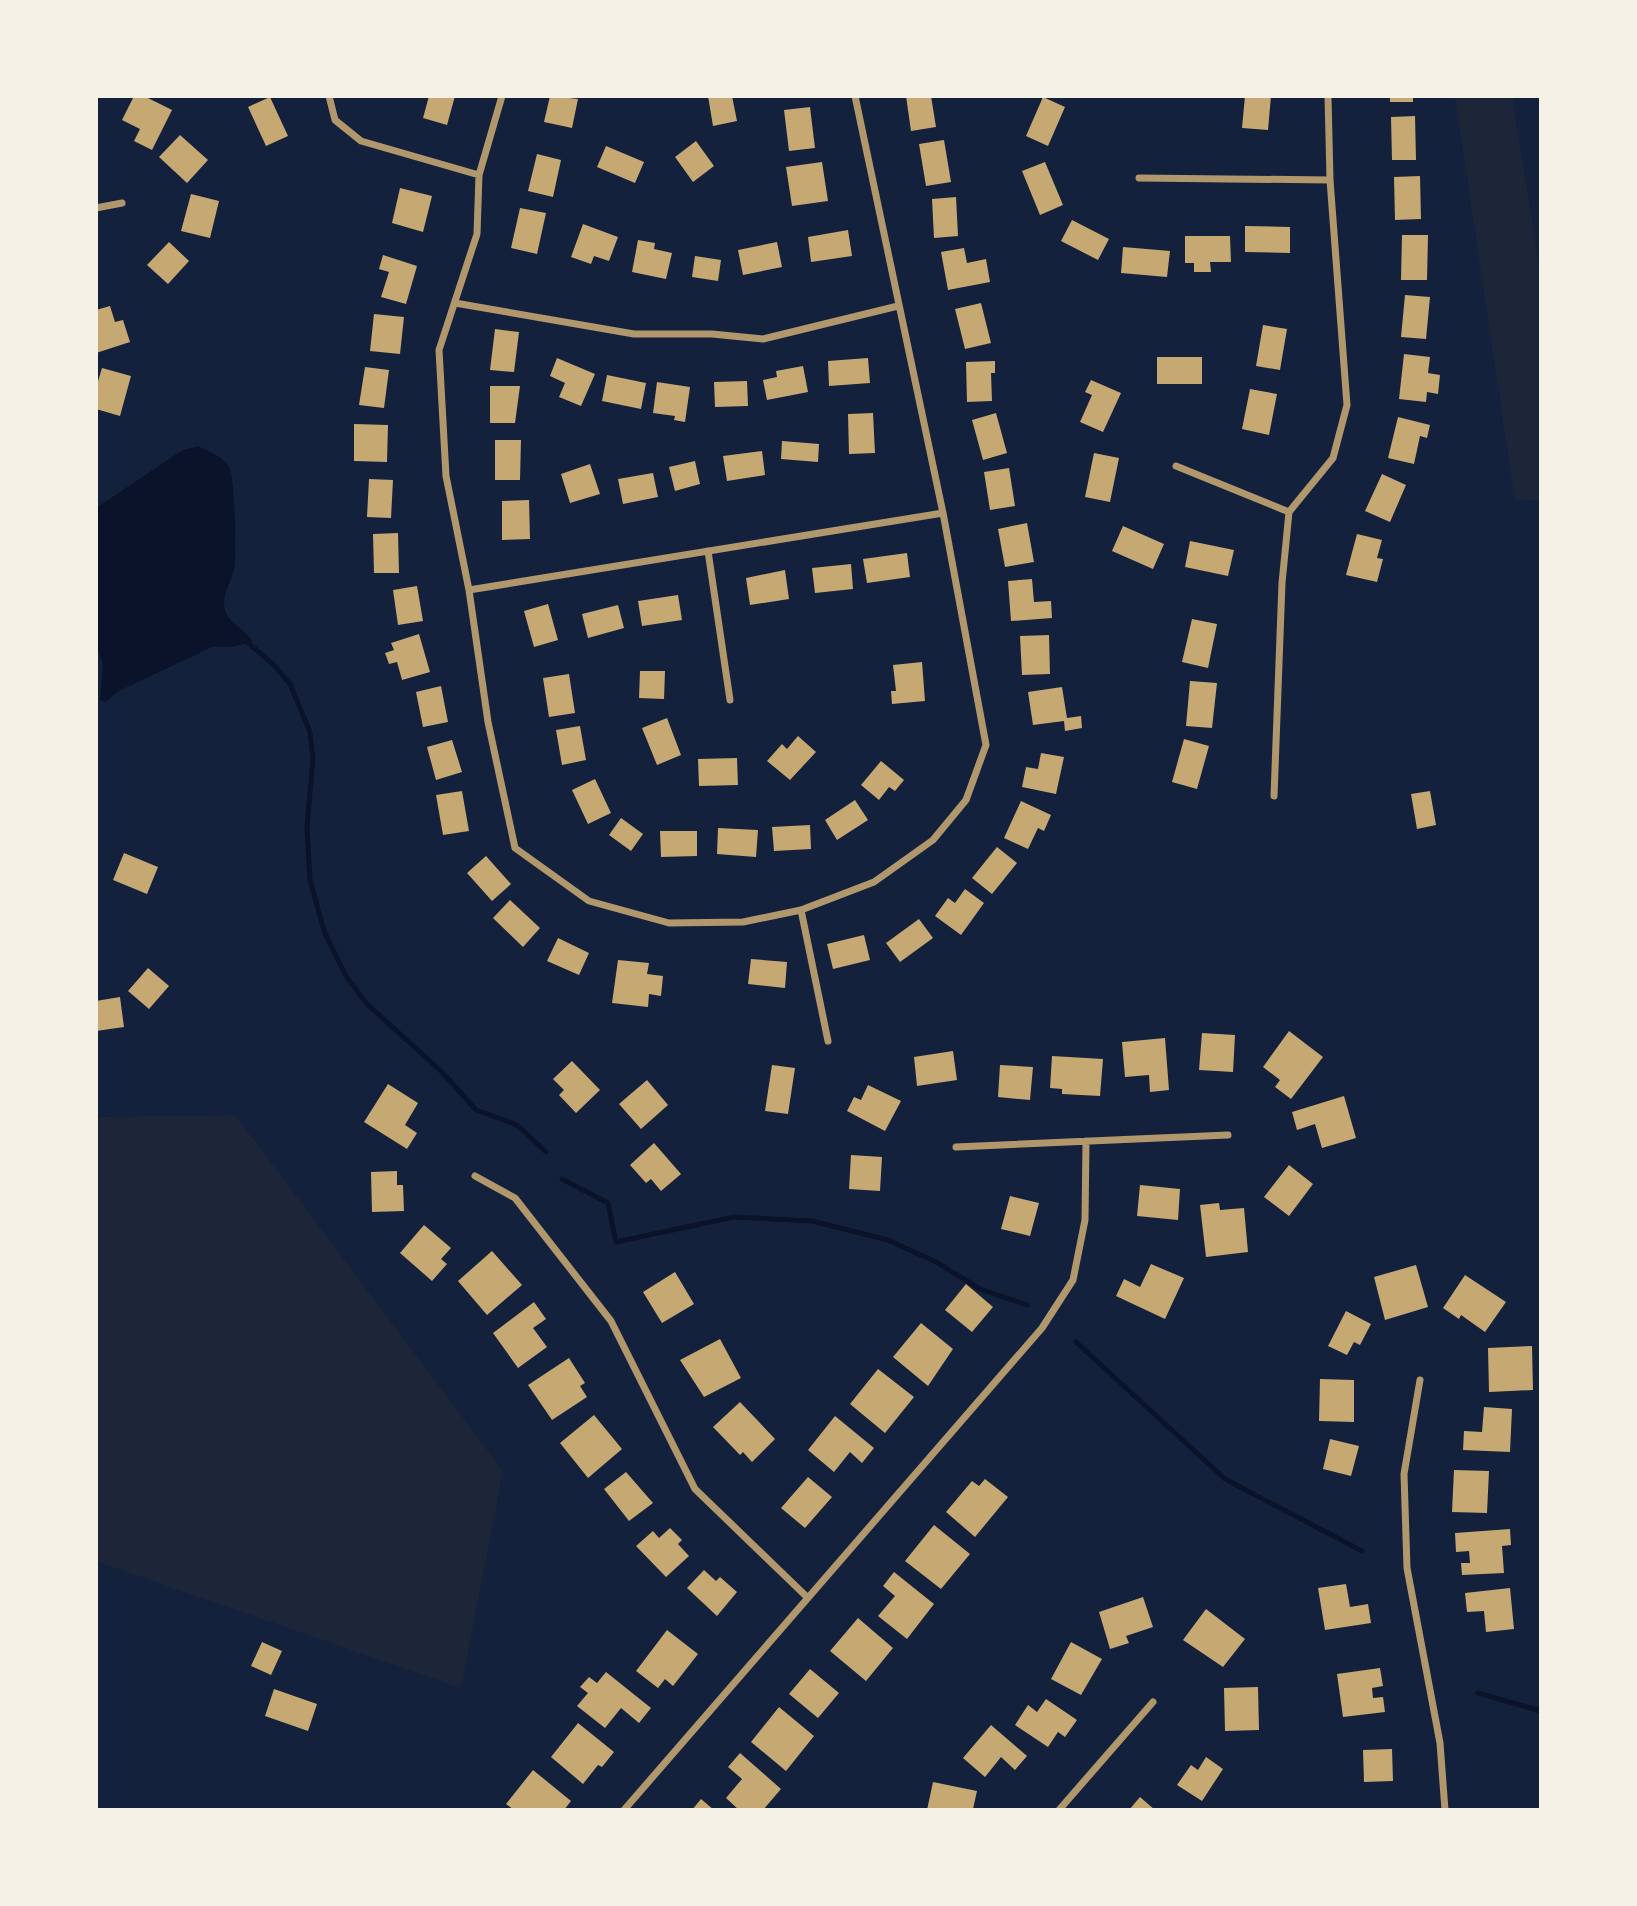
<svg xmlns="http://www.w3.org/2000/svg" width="1637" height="1906" viewBox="0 0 1637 1906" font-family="Poppins,sans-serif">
	<rect width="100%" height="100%" fill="#14213d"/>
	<path fill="#1d2539" d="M1455,96H1512L1541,278V500L1515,501Z
		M235,1115L503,1471L461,1688L96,1561V1117Z"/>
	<path fill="#0b132b" d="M198,446C208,451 224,457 229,467C235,477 237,556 234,569C231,583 221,595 225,610C229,624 246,629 253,642L230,647H212L119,691L106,702L100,700L103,665L96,644V508L181,451Z"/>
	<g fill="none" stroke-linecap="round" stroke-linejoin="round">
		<path stroke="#0b132b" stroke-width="5" d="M248,643L273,664L290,684L310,732L313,758L307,827L310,880L324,931L346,976L367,1004L442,1072L476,1110L517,1125L546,1152
			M562,1179L608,1203L616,1242L734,1217L812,1221L888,1240L936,1262L980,1289L1027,1305
			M1076,1342L1225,1479L1362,1551
			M1478,1693L1541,1711"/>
	</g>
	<path fill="#c6a872" d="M134,96H144L172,110L152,150L134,141L140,129L122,120Z
		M429,96H455L447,125L423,118Z
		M550,96L578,99L572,128L544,122Z
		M708,96H732L737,121L713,126Z
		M906,96H931L936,127L911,131Z
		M1245,96H1271L1268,130L1242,128Z
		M1390,96H1413V102H1390Z
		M270,97L288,136L266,146L248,107Z
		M1043,97L1065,107L1048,146L1026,136Z
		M810,107L815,148L789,151L784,110Z
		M1415,116L1416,160H1392L1391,117Z
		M180,135L208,160L187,183L159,157Z
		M944,140L951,182L926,186L919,144Z
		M696,141L714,166L693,182L675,157Z
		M606,146L644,162L635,183L597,167Z
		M537,154L561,160L553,197L528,191Z
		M822,162L828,201L792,206L786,167Z
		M1045,162L1063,205L1040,215L1022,171Z
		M1420,176L1421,219L1395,220L1394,177Z
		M400,188L432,196L423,232L392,223Z
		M191,194L219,201L210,238L181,231Z
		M956,197L958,236L934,238L932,199Z
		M520,208L546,213L537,254L511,248Z
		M1072,220L1109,239L1098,260L1061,241Z
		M583,224L618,237L609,261L594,256L591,264L571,257Z
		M1245,226L1290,227V253L1245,252Z
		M848,230L852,256L811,262L808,237Z
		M1402,235H1428L1427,280H1401Z
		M1185,236H1230L1231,262H1210L1211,272H1194V263H1185Z
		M638,240L655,243L654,249L672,253L666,279L632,272Z
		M169,242L189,261L168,284L147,265Z
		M777,242L782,267L743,275L738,250Z
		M1123,247L1170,251L1167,277L1121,273Z
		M964,248L967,263L986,259L990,282L948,290L941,252Z
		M383,255L417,266L406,304L381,297L389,272L379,269Z
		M695,256L721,260L718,281L692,277Z
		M1405,295L1430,297L1426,339L1401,337Z
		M981,303L991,343L965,349L955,309Z
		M110,306L115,322L123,320L130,342L96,353V310Z
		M374,314L404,317L400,354L370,351Z
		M1263,325L1287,329L1280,370L1256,366Z
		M495,329L519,332L514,372L490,370Z
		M1404,354L1430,357L1428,373L1440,375L1438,394L1427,392L1426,402L1399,399Z
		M1157,357H1202V384H1157Z
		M557,358L595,374L581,406L559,397L565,383L550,376Z
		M868,358L870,383L829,386L828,361Z
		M995,361V373H991L992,401L967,402L966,362Z
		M803,366L808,392L767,400L763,380L777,377L776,371Z
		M365,367L389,370L384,408L359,405Z
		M102,368L131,376L120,416L96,409V388Z
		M607,375L646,383L641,409L602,401Z
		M1091,380L1121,393L1103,432L1080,422L1092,395L1085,392Z
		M747,381L748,406L715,407L714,382Z
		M657,382L690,387L685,422L674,420L675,416L653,413Z
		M490,386H520L515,423H490Z
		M1250,389L1277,394L1269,435L1242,429Z
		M873,413L875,453L849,454L848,414Z
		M996,413L1007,453L983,460L972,420Z
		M1398,417L1430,425L1427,438L1420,436L1414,464L1388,458Z
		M354,424L388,425L387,462L354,461Z
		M495,440H521L520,480H495Z
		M782,441L819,444L818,462L781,459Z
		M762,451L765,475L727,481L723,456Z
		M1094,453L1119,458L1110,502L1085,497Z
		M695,461L700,484L675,491L669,467Z
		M590,464L600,494L570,503L561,474Z
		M1009,468L1015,506L990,510L984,472Z
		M653,473L658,497L623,504L618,479Z
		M1382,474L1406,485L1390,522L1365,511Z
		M369,479L393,480L391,518L367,517Z
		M529,500L530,539L502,540V501Z
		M1027,523L1034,562L1005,567L998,529Z
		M1123,526L1164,544L1153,569L1112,551Z
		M398,533L399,573H374L373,534Z
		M1357,534L1382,540L1377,558L1383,559L1377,582L1346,575Z
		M1190,541L1234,550L1228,576L1185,567Z
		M907,553L910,577L867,583L863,559Z
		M851,564L853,589L815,593L812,568Z
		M785,570L789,599L750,605L746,578Z
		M1032,579L1034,602L1051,601L1052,618L1011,621L1008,581Z
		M417,586L423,621L398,625L393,590Z
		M678,595L682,620L642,626L638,601Z
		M548,604L558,640L534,647L524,611Z
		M618,605L624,628L588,638L582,614Z
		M1192,619L1217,624L1208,668L1182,662Z
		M419,634L430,672L402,680L397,662L389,664L385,653L394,650L391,643Z
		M1049,635L1050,674L1022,675L1020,636Z
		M922,662L925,701L892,704L891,691H896L893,665Z
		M640,671H665L664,699L639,698Z
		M569,674L575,713L549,717L543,678Z
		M1190,681L1217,683L1212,728L1186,726Z
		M441,686L448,722L423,727L416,692Z
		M1062,687L1067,718L1081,716L1082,728L1065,731L1064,721L1033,725L1028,692Z
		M667,718L681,755L657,765L642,728Z
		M580,726L586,760L562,765L556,730Z
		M798,736L816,752L790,780L767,761L782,744L787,749Z
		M1184,739L1209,746L1197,789L1172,782Z
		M452,740L462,772L436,780L427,747Z
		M1041,753L1064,757L1056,794L1022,787L1026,767L1038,769Z
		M737,758L738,785L699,786L698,759Z
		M881,761L904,780L895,791L889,787L879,800L861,785Z
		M595,779L611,813L588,824L572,790Z
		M462,791L469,831L443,835L436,795Z
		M1430,791L1436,825L1417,829L1411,794Z
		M855,800L868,820L837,840L825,820Z
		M1021,801L1051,815L1044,831L1038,828L1028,849L1004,838Z
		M621,818L643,834L631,851L609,835Z
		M810,825L811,849L774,851L772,827Z
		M718,828L758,830L756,857L717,854Z
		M660,831H697V856L661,857Z
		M997,847L1017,863L992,894L972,878Z
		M124,853L158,867L147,894L113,880Z
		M486,856L511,884L492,901L467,873Z
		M965,889L984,903L961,935L935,916L948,898L955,903Z
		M510,900L540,928L523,947L493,918Z
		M919,919L933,938L900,962L886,943Z
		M864,935L870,960L833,969L827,944Z
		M558,938L589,953L579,975L547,961Z
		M751,959L787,962L785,988L748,984Z
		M618,960L649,963L647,974L663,976L661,996L649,994L648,1007L612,1003Z
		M148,968L169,986L149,1009L128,991Z
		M120,997L124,1027L96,1031V1001Z
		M1289,1031L1323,1057L1291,1099L1275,1087L1280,1080L1263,1067Z
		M1202,1033L1235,1035L1233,1072L1199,1070Z
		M1165,1038L1169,1090L1150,1092L1149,1075L1125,1077L1122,1042Z
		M953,1051L957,1080L917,1086L914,1057Z
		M1052,1056L1103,1059L1100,1096L1062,1094V1089L1050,1088Z
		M572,1061L600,1090L576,1113L559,1095L564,1090L553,1079Z
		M772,1065L795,1068L788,1114L765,1111Z
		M1000,1065L1033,1067L1030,1100L998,1097Z
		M647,1080L668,1105L641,1129L619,1104Z
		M388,1084L418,1103L405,1125L417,1133L407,1149L364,1122Z
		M868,1085L901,1101L885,1131L847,1111L854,1097L861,1100Z
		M1344,1096L1356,1138L1322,1148L1315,1124L1297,1130L1292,1112Z
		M654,1143L681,1174L661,1191L651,1179L646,1183L630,1165Z
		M851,1155L882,1157L880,1191L849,1189Z
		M1289,1165L1313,1184L1289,1216L1264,1197Z
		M397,1171V1185H403L404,1211L372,1212L371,1172Z
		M1140,1185L1180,1189L1178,1220L1137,1216Z
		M1010,1196L1039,1203L1030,1236L1001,1229Z
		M1219,1203L1220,1210L1244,1208L1248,1252L1206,1257L1200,1205Z
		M424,1225L451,1248L441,1259L447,1264L432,1281L400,1253Z
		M492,1251L522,1285L487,1315L458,1281Z
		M1151,1264L1184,1278L1165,1319L1116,1296L1124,1279L1140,1287Z
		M1416,1265L1428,1307L1385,1320L1374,1277Z
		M675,1272L694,1304L662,1323L643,1292Z
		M1465,1275L1506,1302L1485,1332L1461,1315L1459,1319L1443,1308Z
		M966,1284L993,1307L972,1332L945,1310Z
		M534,1302L546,1319L533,1328L547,1347L518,1368L493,1333Z
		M1346,1311L1371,1324L1360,1345L1354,1342L1347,1355L1328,1346Z
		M921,1323L953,1349L928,1386L893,1357Z
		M720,1339L741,1378L704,1397L680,1360Z
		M1532,1346L1533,1390L1489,1392L1488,1348Z
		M569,1358L585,1383L580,1386L587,1397L552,1420L528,1385Z
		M878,1369L914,1397L885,1433L850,1404Z
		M1320,1379L1354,1380V1422L1319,1421Z
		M740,1402L775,1439L752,1462L743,1452L740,1455L713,1427Z
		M1484,1407L1512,1409L1510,1452L1463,1450L1464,1431L1482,1432Z
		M594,1415L622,1449L588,1478L560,1443Z
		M835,1416L874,1448L862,1463L850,1452L834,1472L808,1450Z
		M1330,1439L1359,1446L1351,1476L1323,1469Z
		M1454,1470L1489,1471L1487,1513L1452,1512Z
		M626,1472L653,1503L629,1521L604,1489Z
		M808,1477L832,1497L805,1528L781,1508Z
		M985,1479L1008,1497L975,1537L946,1512L972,1481L979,1486Z
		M934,1525L970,1554L941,1589L905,1561Z
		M670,1528L682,1540L678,1544L689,1556L666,1577L636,1546L653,1531L659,1538Z
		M1510,1529L1511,1545L1502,1546L1504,1573L1462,1575L1461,1563H1470L1469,1551L1456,1552L1455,1533Z
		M704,1570L716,1581L720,1577L737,1592L717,1616L687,1588Z
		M894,1572L934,1604L907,1639L878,1616L895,1596L883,1586Z
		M1346,1584L1350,1607L1368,1604L1371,1623L1325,1630L1318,1588Z
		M1510,1588L1514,1629L1486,1632L1484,1611L1467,1612L1465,1593Z
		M1143,1597L1153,1627L1126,1636L1129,1643L1110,1649L1099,1612Z
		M1206,1609L1245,1639L1223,1667L1183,1640Z
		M858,1618L893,1648L866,1681L830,1651Z
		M667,1630L698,1654L673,1686L665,1679L658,1688L636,1671Z
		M262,1642L282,1651L271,1675L251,1666Z
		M1071,1642L1102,1659L1081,1695L1051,1679Z
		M1380,1668L1383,1686L1372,1688L1373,1698L1383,1697L1385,1712L1343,1717L1337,1674Z
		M810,1669L839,1693L818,1718L789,1694Z
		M606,1672L651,1708L639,1723L621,1708L605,1728L577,1706L588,1693L580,1687L589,1677L597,1683Z
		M1258,1687L1259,1730L1225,1731L1224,1688Z
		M274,1689L317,1704L308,1731L265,1716Z
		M1046,1699L1077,1720L1065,1737L1058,1732L1048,1747L1015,1725L1028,1705L1037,1712Z
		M779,1707L814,1736L786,1771L751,1742Z
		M578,1723L614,1752L602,1767L598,1765L583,1784L551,1757Z
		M991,1725L1027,1756L1015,1770L1001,1757L985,1777L963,1758Z
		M1392,1749L1393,1781L1364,1782L1363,1750Z
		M740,1753L781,1789L763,1810H739L726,1798L742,1779L728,1767Z
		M1206,1757L1223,1769L1202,1801L1177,1785L1191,1765L1198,1770Z
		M533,1770L571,1801L564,1810H514L506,1804Z
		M933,1782L977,1791L973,1809L927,1810Z
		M1140,1797L1155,1810H1129Z
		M701,1799L714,1810H692Z"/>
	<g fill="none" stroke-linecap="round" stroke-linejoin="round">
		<path stroke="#b1986c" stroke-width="7" d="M329,96L335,120L361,141L479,175
			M502,96L479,175L477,234L439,350L446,476L469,590L488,722L515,848L589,901L669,923L743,922L801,910L874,882L933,840L966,800L986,745L943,513L855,96
			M1139,178L1330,180
			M96,208L122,203
			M455,303L634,334H712L763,339L898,306
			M1176,466L1289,512
			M708,551L730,700
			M469,590L943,513
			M1274,796L1282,583L1289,512L1333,458L1347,405L1330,180L1328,96
			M801,910L828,1041
			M956,1147L1228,1135
			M475,1176L515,1198L611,1321L695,1489L808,1598
			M1420,1380L1404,1474L1407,1568L1440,1743L1445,1810
			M624,1810L1042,1328L1073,1280L1085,1220L1086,1141
			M1059,1810L1153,1702"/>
	</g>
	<rect width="1637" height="1906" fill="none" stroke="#f6f1e7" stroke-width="196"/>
</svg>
